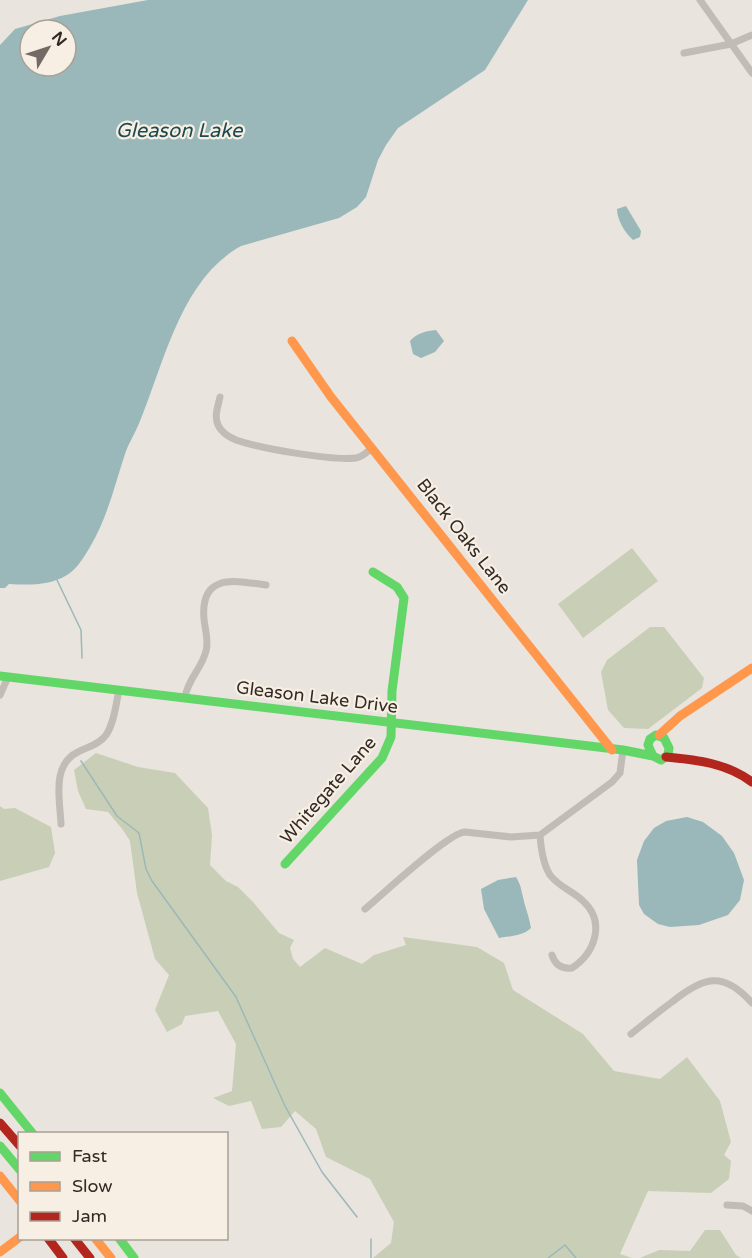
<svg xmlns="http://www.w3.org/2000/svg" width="752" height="1258" viewBox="0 0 752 1258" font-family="'Varela Round',sans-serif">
	<rect width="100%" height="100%" fill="#e9e4dd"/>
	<path fill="#c9cfb7" d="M632,548L658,581L583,638L558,604Z
		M650,627H664L704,678L702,688L648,729L624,728L608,710L601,672L607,660Z
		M96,753L138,767L175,773L208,808L212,835L210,865L226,881L238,887L253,902L279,933L294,940L290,948L293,959L300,967L325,948L362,964L374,955L406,945L403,937L477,947L504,963L513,990L583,1034L614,1071L660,1079L687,1057L720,1101L731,1142L724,1155L731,1161L729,1179L711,1193L648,1191L620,1254L632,1258H373L391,1243L394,1222L370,1179L326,1157L316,1129L295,1111L281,1127L262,1129L251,1101L229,1106L213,1098L232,1091L236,1044L218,1011L185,1016L182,1024L167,1032L155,1010L169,975L155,959L137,893L130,841L123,830L108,812L86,809L78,791L74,770Z
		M0,806L4,809L15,808L51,827L55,853L49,867L0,881Z
		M705,1230H720L736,1255L741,1258H640L659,1250L690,1251Z"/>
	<path fill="#9ab8b9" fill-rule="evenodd" d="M148,0H528L485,70L398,128L386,145L378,160L366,197L357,207L339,218L241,246C181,279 164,363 140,421C136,432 129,442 125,454C114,487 108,516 90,547C84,557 77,569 67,575C49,586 29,585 9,584L5,588H0V45L15,29L60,16ZM30,30H66V66H30Z
		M626,206L641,231L640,237L633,240C625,233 617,220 617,209Z
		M436,330L444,341L435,352L421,358L413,354L410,341C417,333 426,331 436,330Z
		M687,817L703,822L722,836L734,853L744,880L740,900L728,915L699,925L670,927L658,924L644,914L639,905L637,860L644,841L654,828L666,821Z
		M516,877C521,885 521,889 523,897C525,907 529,916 531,928C523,936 510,936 499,938L484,909L481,889L498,880Z"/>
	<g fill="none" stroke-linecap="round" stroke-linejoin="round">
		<path stroke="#9ab8b9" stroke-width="1.5" d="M57,580L81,630L82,658
			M81,761L117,816L139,833L146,869L152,881L236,997L285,1106L322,1172L357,1217
			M371,1239V1258
			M548,1258L565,1245L576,1258"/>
		<path stroke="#c2bcb6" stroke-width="7" d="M700,0L752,73
			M684,53L731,44L752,35
			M220,397C218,406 214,416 218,425C221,432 229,437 236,440C259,448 332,461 356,458C363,457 367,452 372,448
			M0,695L8,677
			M185,697C188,679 202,668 206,651C209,640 205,630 204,619C200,572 236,581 266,585
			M61,824C60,800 51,765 78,752C87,747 99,745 106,735C114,724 116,704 119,690
			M540,835C541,849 543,864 550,875C559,887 573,891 583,901C606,922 595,953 572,968C562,969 555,965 552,955
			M365,909C382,895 449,832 465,832L511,837L540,835L612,782L620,773L623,750
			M631,1034C645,1023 658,1012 672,1002C703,977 723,970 752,1003
			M727,1205L743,1206L752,1211"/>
		<path stroke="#63d668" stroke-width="9" d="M0,676L623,750L653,756
			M656,735L664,738L669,748L668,755L661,760L653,756L648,745L650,739Z
			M285,864L382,758L391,737L392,691L404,598L397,587L373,572
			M0,1093L33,1134
			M0,1146L20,1170
			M119,1238L134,1258"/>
		<path stroke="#ff974d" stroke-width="9" d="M292,341L331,397L612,750
			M659,735L680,716L752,668
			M0,1176L20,1201
			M95,1238L111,1258
			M0,1252L20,1237"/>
		<path stroke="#b3261e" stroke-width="9" d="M666,757C698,760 726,763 752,782
			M0,1123L20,1146
			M48,1238L63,1258
			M74,1238L90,1258"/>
	</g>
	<g text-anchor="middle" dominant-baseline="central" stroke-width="4.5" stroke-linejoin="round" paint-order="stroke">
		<g font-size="18" fill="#322a25" stroke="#f7efe3">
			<text transform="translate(464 536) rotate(52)">Black Oaks Lane</text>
			<text transform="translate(317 697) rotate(7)">Gleason Lake Drive</text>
			<text transform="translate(328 790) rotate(-49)">Whitegate Lane</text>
		</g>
		<g font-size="20" font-style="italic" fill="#1d4a51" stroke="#f7efe3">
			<text x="179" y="131">Gleason Lake</text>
		</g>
	</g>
	<rect x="18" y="1132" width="210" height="108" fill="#f7efe3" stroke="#a8a097" stroke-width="1.5"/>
	<rect x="30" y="1152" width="30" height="9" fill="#63d668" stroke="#a8a097" stroke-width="1.5"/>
	<text x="72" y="1162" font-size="18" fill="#322a25">Fast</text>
	<rect x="30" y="1182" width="30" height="9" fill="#ff974d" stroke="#a8a097" stroke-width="1.5"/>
	<text x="72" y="1192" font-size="18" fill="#322a25">Slow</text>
	<rect x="30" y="1212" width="30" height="9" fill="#b3261e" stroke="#a8a097" stroke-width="1.5"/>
	<text x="72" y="1222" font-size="18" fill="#322a25">Jam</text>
	<g transform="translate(48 48) rotate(51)"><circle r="28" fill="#f7efe3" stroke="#a8a097" stroke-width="1.5"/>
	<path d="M0-4.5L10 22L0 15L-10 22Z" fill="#726b65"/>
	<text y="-9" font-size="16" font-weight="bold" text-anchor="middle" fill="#322a25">N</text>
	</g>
</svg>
